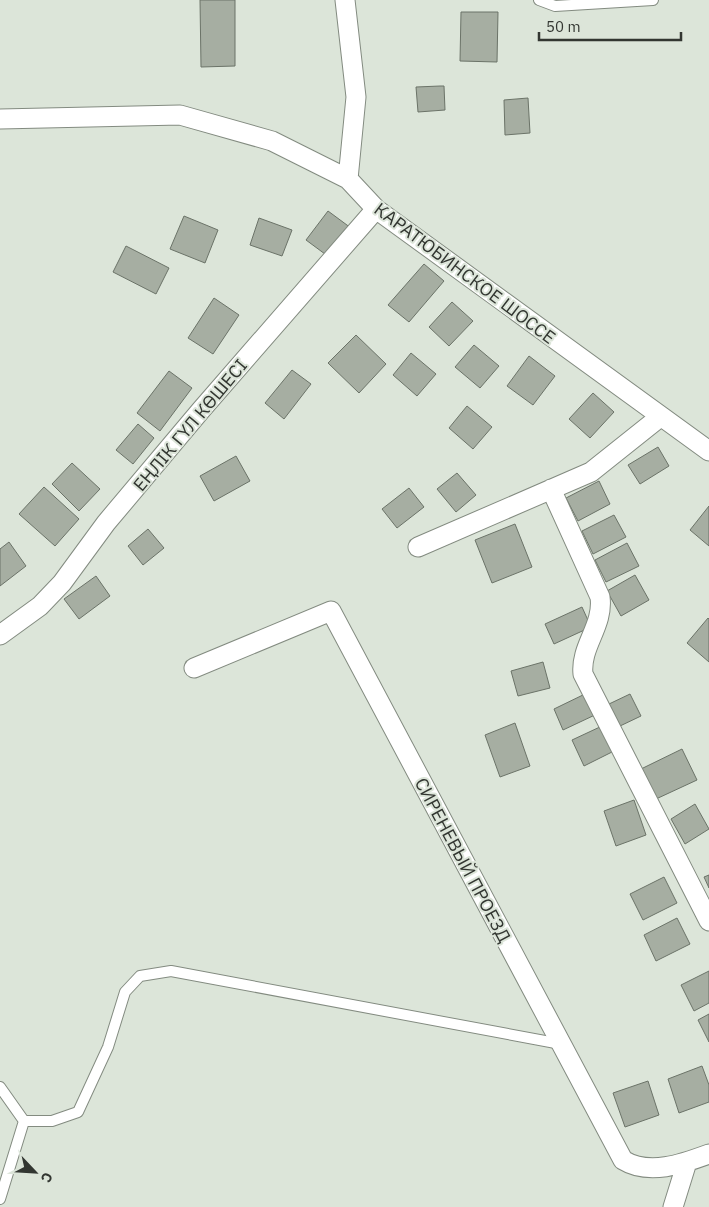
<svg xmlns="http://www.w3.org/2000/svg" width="709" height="1207" viewBox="0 0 709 1207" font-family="'IBM Plex Sans',sans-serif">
	<rect width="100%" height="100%" fill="#dce5d9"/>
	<path fill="#a6aea2" stroke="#6b7368" d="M200,0H235V66L201,67Z
		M461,12H498L497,62L460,61Z
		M440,86H444L445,110L418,112L416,87Z
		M528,98L530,133L505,135L504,100Z
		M328,211L351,228L329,257L306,240Z
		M184,216L218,230L205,263L170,249Z
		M259,218L292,230L282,256L250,245Z
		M126,246L169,268L156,294L113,272Z
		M424,264L444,281L409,322L388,305Z
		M214,298L239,315L213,354L188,338Z
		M452,302L473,321L449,346L429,327Z
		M356,335L386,364L359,393L328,363Z
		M474,345L499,366L480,388L455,367Z
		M411,353L436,374L417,396L393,375Z
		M529,356L555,376L533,405L507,386Z
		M292,370L311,384L284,419L265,403Z
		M169,371L192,388L160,431L137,413Z
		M593,393L614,412L590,438L569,419Z
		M467,406L492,427L473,449L449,428Z
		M138,424L154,438L133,464L116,450Z
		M658,447L669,466L640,484L628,465Z
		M236,456L250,481L214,501L200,476Z
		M72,463L100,489L79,511L52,484Z
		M457,473L476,495L456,512L437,489Z
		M599,481L610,504L578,521L566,498Z
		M44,487L79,519L55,546L19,514Z
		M409,488L424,507L397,528L382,509Z
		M709,506V546L690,530Z
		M614,515L626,537L593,554L582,531Z
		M515,524L532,567L492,583L475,540Z
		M148,529L164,548L143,565L128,546Z
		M9,542L26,566L0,586V549Z
		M627,543L639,566L606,582L595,560Z
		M635,575L649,600L621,616L607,591Z
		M96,576L110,596L79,619L64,599Z
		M582,607L591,627L554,644L545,624Z
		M708,618L709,619V662L687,643Z
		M543,662L550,688L518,696L511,671Z
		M587,693L597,714L563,730L554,709Z
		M630,694L641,716L620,726L609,704Z
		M515,723L530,766L500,777L485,735Z
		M602,726L614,751L584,766L572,740Z
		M682,749L697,780L656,799L641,769Z
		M634,800L646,835L616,846L604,811Z
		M695,804L709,829L685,844L671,819Z
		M709,875V888L704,877Z
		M664,877L677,903L643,920L630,894Z
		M677,918L690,944L656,961L644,935Z
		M709,971V1003L694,1011L681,985Z
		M709,1014V1042L698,1020Z
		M702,1066L709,1085V1102L679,1113L668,1079Z
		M648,1081L659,1115L625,1127L613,1093Z"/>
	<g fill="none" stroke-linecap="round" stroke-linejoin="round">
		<defs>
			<path id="lane" d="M539,0L555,6L653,0
				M0,1087L24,1121H52L78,1112L108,1047L125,992L140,976L171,971L561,1044
				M0,1199L24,1121"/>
			<path id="street" d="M345,0L356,97L348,179
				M0,119L180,115L272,141L348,179L376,209L709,451
				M551,489L600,597C604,626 580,646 583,674L709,921
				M418,547L591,472L660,417
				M0,635L40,606L62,583L106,523L201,410L376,209
				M194,668L331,611L623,1160C649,1176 682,1164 709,1154
				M673,1207L687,1162"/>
		</defs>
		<use href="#lane" stroke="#838b80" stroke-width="12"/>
		<use href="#street" stroke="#838b80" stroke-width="21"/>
		<use href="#lane" stroke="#fff" stroke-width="10"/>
		<use href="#street" stroke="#fff" stroke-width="19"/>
	</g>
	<g text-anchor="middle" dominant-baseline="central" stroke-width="4" stroke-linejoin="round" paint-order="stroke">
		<g font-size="18" fill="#323631" stroke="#dce5d9">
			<text transform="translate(465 273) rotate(37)">КАРАТЮБИНСКОЕ ШОССЕ</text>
			<text transform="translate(190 425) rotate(-50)">ЕҢЛІК ГҮЛ КӨШЕСІ</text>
			<text transform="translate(463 860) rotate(62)">СИРЕНЕВЫЙ ПРОЕЗД</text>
		</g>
	</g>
	<g transform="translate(35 1172) rotate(115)" stroke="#dce5d9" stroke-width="4" paint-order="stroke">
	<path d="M0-4L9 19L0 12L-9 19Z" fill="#323631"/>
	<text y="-8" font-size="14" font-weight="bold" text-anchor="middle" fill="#323631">С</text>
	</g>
	<path d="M539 32v8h142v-8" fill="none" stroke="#323631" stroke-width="2.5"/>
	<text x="546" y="32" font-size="15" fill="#323631" stroke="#dce5d9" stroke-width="4" paint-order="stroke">50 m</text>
</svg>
